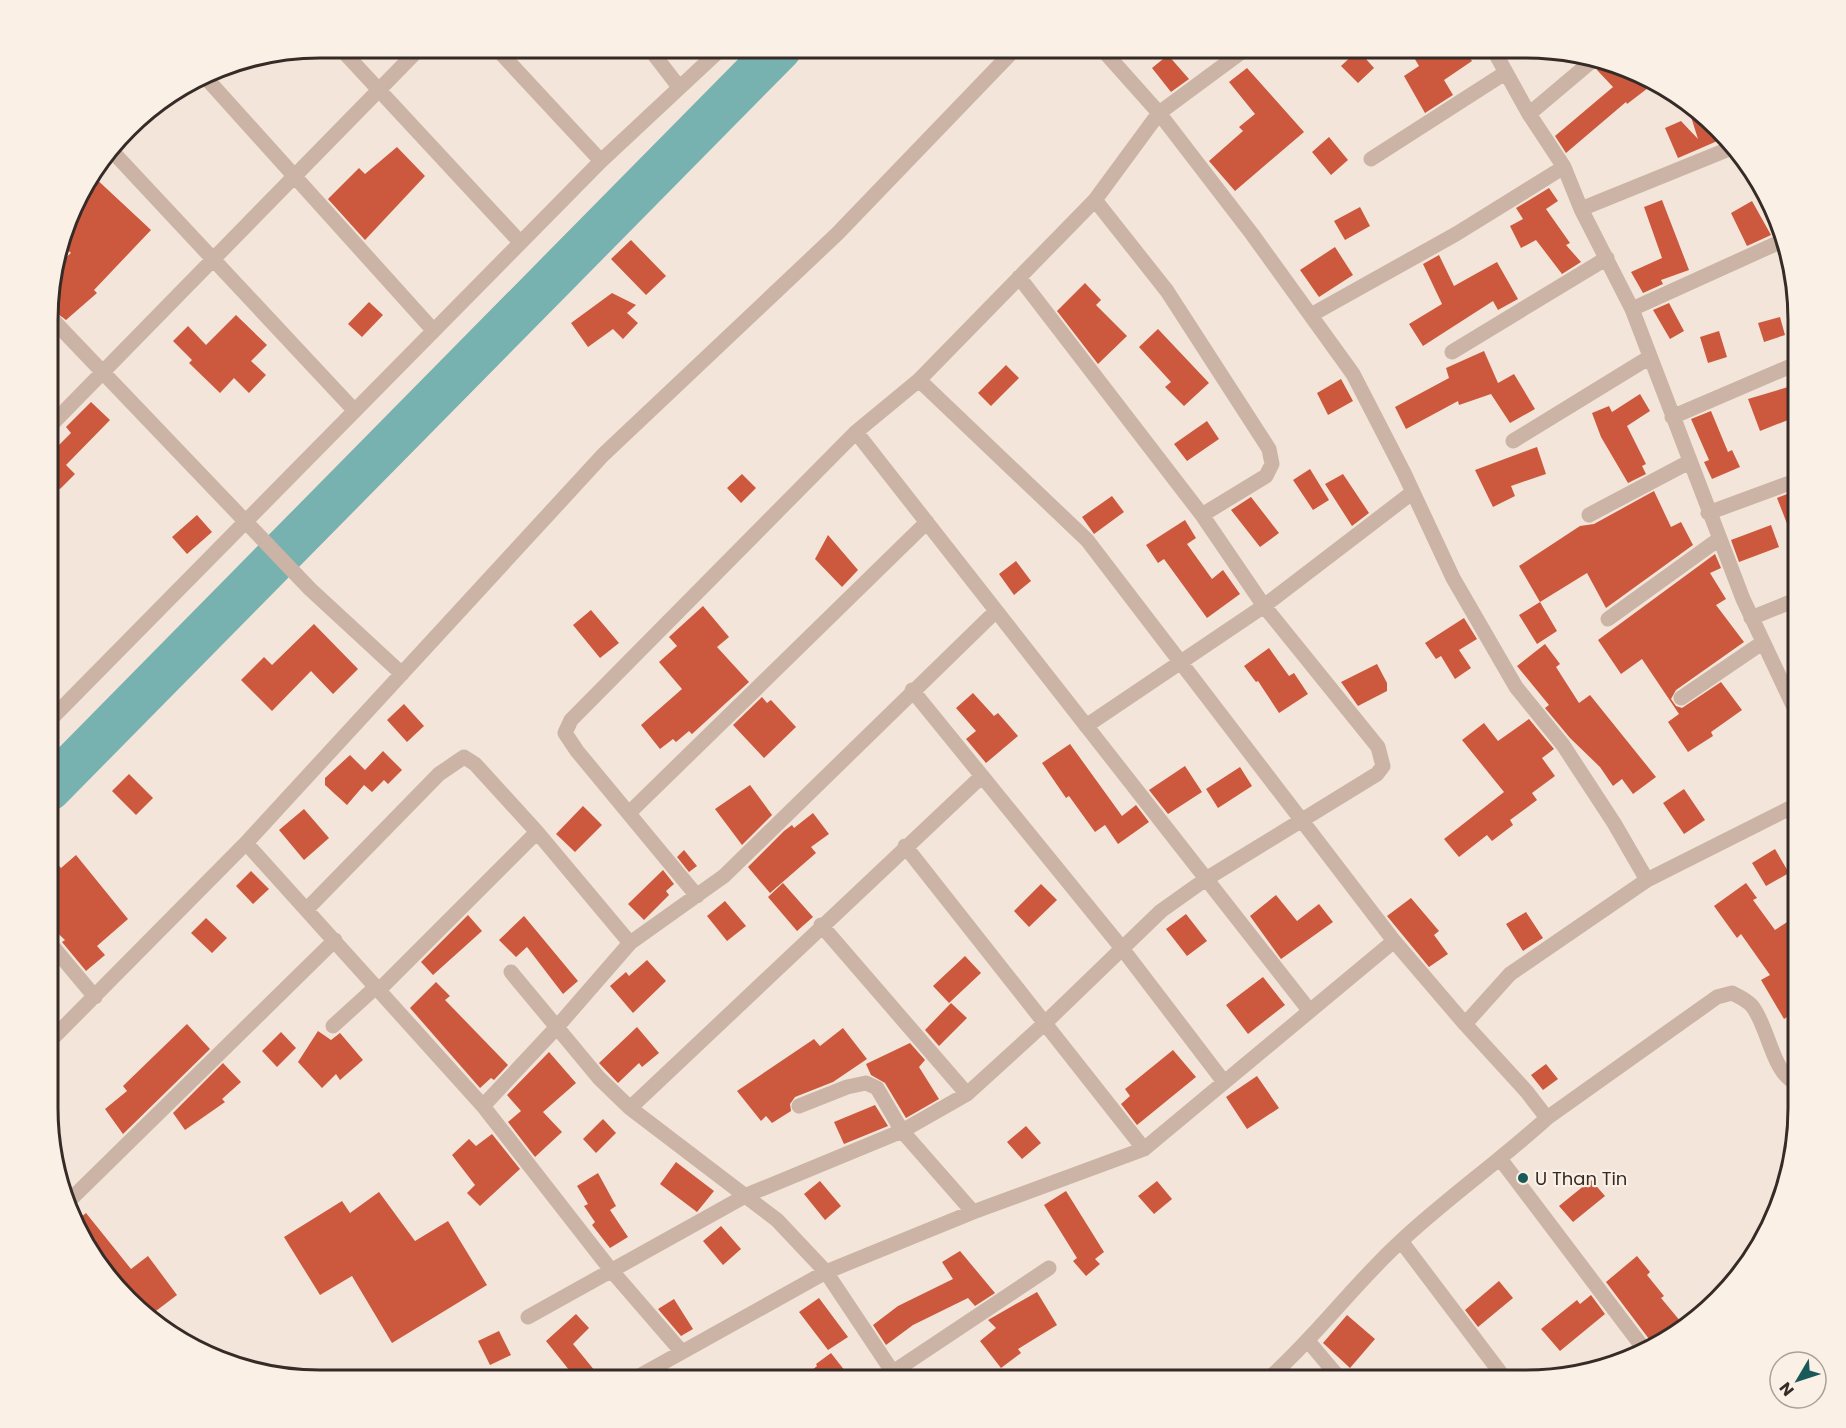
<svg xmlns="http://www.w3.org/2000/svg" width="1846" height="1428" viewBox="0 0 1846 1428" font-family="Poppins,sans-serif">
	<rect width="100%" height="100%" fill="#f3e5d9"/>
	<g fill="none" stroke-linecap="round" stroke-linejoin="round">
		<path stroke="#77b1b0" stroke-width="44" d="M49,789L780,48"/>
	</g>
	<path fill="#cc593e" d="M1409,49H1432L1437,58L1452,49H1464L1472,61L1444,80L1453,95L1425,113L1404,76L1419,66Z
		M1358,50L1374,68L1358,83L1341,66Z
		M1168,55L1189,79L1171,92L1152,68Z
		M1602,62L1630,69L1648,88L1627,104L1626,102L1566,153L1555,136L1613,87L1597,70Z
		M1247,68L1304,132L1235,191L1209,161L1243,131L1239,127L1255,114L1229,82Z
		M1687,104L1705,116L1722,139L1678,158L1665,128L1681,121L1698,139Z
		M1329,137L1348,160L1331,175L1312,152Z
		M397,147L425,176L365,240L328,199L359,168L365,174Z
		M92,175L151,230L94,290L97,293L66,320L50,308V285L57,265L71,253L63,246L84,185Z
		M1549,188L1558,201L1546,209L1570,243L1566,245L1581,262L1562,274L1536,240L1521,248L1510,226L1523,219L1516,208Z
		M1662,200L1689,270L1661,280L1663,284L1643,293L1631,272L1662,258L1644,207Z
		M1752,201L1771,235L1747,246L1731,213Z
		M1360,207L1370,226L1345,240L1334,221Z
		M631,240L666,276L646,295L611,259Z
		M1335,247L1353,275L1319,297L1300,270Z
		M1439,255L1454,286L1497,262L1518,299L1498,310L1493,301L1423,346L1409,324L1442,304L1423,264Z
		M1085,283L1101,300L1096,305L1127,336L1098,364L1057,311Z
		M612,293L636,305L627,313L638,323L623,339L613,329L588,347L571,323Z
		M369,302L383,315L362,337L348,324Z
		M1669,303L1684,331L1670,339L1653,310Z
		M236,315L267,345L251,361L266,375L249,393L234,378L220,393L189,363L192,360L173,341L188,326L206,345Z
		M1780,317L1785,335L1764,342L1758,323Z
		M1158,329L1209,383L1184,406L1165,387L1171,382L1139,347Z
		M1719,331L1727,357L1708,363L1700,337Z
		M1484,351L1498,383L1514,374L1535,409L1510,423L1491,394L1459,405L1458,401L1406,429L1395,407L1449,378L1446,368Z
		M1006,365L1019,378L991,406L978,393Z
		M1341,379L1353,401L1328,415L1317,393Z
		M1798,384V416L1760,431L1748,399Z
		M1640,394L1650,411L1627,426L1646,464L1642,466L1646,474L1628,483L1601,437L1592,413L1609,406L1612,412Z
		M91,402L110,420L66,465L75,474L60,489L50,482V449L52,452L71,433L66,427Z
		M1711,411L1728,452L1732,450L1740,467L1712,479L1704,462L1709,460L1691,419Z
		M1207,421L1219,439L1187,461L1174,444Z
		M1537,447L1546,474L1511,486L1515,496L1493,507L1475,470Z
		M1310,469L1329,500L1313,510L1293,480Z
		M742,474L756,488L741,503L727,488Z
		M1343,474L1369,513L1352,526L1325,484Z
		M1798,490V549H1797L1777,498Z
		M1654,491L1671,527L1681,522L1693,545L1606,608L1587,573L1540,602L1519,566L1580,526L1594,524Z
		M1112,496L1124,512L1094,534L1082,517Z
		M1251,497L1279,533L1260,547L1231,510Z
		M197,515L212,532L187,554L172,537Z
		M1185,520L1196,538L1187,544L1212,579L1223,570L1240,594L1207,618L1164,559L1158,563L1146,545Z
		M1771,525L1779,547L1739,562L1731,540Z
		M828,535L858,570L842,587L815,559Z
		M1715,554L1721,568L1710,573L1726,599L1716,605L1744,642L1676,690L1671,699L1676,706L1682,708L1721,682L1742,710L1711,732L1713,736L1688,752L1668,722L1679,714L1642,659L1621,674L1598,640Z
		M1016,561L1031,581L1014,595L999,574Z
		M1540,602L1557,631L1537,644L1519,615Z
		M703,606L729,637L717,647L749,682L692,734L689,731L676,742L673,739L660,749L641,725L682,689L659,662L677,646L669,637Z
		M591,610L619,643L600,658L573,625Z
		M1464,618L1477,639L1459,650L1471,668L1455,679L1441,656L1436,659L1425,643Z
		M314,624L358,669L333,694L311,671L272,711L241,680L264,657L272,665Z
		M1545,644L1560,664L1556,667L1579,703L1590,695L1656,777L1633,794L1622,779L1613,786L1600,767L1570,738L1545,708L1549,705L1517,666Z
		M1269,648L1289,676L1294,673L1308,694L1279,713L1258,681L1256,682L1244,666Z
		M1377,664L1387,683V691L1358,706L1341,682Z
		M973,693L994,716L998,713L1018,736L986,763L966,739L976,731L956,708Z
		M762,697L767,703L771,700L796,727L764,758L733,725Z
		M404,704L424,726L407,742L387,720Z
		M1529,719L1554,749L1542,758L1555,776L1532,793L1537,800L1510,820L1513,825L1492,841L1487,835L1459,857L1444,839L1504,792L1462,740L1484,723L1498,741Z
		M1070,744L1122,816L1136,805L1149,822L1118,844L1105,825L1095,832L1069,796L1066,798L1042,763Z
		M383,751L402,770L388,784L384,780L372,792L364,785L347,805L325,785V778L350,755L365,770Z
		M1185,766L1202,792L1168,814L1149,790Z
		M1240,767L1252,786L1218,808L1206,789Z
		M129,774L153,798L136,815L112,791Z
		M750,785L772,815L742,845L715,809Z
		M1684,789L1705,820L1684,834L1663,803Z
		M583,806L602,825L575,852L556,834Z
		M304,809L329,838L304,860L279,830Z
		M813,813L829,834L811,847L816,853L770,893L748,867L784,831L792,825L794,828Z
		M1775,849L1789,873L1766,886L1752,863Z
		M684,850L697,866L689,872L677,857Z
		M49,855L61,868L76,855L128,919L97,946L105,955L86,971L62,942L65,940L49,925Z
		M663,870L674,884L666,891L669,895L644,920L628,904Z
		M251,871L269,889L253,904L236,886Z
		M783,883L813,917L797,931L768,897Z
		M1746,883L1757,898L1753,900L1775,930L1798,915L1797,1011L1784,1019L1761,980L1770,975L1741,934L1737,938L1714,906Z
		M1041,884L1057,900L1029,927L1014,911Z
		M1276,895L1297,921L1319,904L1333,922L1281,959L1250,916Z
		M1411,898L1439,931L1434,935L1448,954L1429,967L1387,916Z
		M725,901L746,926L727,941L707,916Z
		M1526,912L1543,938L1523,951L1506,924Z
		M1186,914L1207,941L1187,956L1166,929Z
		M468,915L482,931L433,975L421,962Z
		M524,916L578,981L563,994L527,947L516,957L499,940Z
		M206,918L227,938L212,953L191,933Z
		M965,956L981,973L949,1003L933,986Z
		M647,960L666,981L633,1013L610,986L626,972L629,976Z
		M1263,977L1285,1005L1248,1034L1226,1005Z
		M436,982L450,996L445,1000L508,1065L494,1080L491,1078L480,1088L410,1008Z
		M951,1003L967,1018L939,1046L925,1030Z
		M187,1024L210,1049L123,1134L105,1109L127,1091L123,1086Z
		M637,1027L659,1053L642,1067L639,1063L618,1083L599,1063Z
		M843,1028L867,1059L833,1082L795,1097L790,1104L791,1111L772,1123L766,1116L761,1121L737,1091L814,1039L820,1046Z
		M318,1031L331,1040L340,1033L363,1060L340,1080L336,1074L322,1088L298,1062Z
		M281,1032L296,1048L277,1067L262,1051Z
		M910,1043L925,1060L919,1067L939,1099L906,1118L885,1083L871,1075L866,1064Z
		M1173,1050L1196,1077L1137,1125L1121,1104L1130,1096L1125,1089Z
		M549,1052L576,1083L543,1112L562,1132L535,1157L508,1122L521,1111L507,1095Z
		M223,1063L241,1082L222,1099L225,1102L185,1130L173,1113Z
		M1546,1064L1558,1079L1543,1090L1531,1075Z
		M1257,1076L1279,1108L1247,1129L1226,1097Z
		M875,1105L888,1126L844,1144L834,1122Z
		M603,1119L616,1133L596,1153L583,1139Z
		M1026,1126L1041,1143L1022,1159L1007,1142Z
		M492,1134L520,1169L480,1206L467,1193L475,1185L452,1155L469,1139L476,1146Z
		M676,1162L714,1191L697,1212L660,1184Z
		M598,1173L616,1206L610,1210L628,1237L610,1248L592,1225L595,1222L584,1206L588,1204L577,1186Z
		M1591,1180L1605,1196L1573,1222L1559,1206Z
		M820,1181L841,1206L825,1220L804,1194Z
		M1157,1181L1172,1199L1154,1214L1138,1196Z
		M1066,1191L1104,1252L1095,1259L1100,1264L1086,1276L1073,1261L1077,1258L1044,1205Z
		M379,1192L415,1241L448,1221L487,1285L392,1343L352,1276L320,1295L284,1237L342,1201L350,1213Z
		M86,1213L131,1269L148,1256L177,1295L148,1317L141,1312L76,1228L75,1222Z
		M721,1226L741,1249L723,1265L703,1241Z
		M960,1251L995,1293L975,1306L968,1298L913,1325L886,1345L873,1325L898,1306L953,1279L942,1262Z
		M1637,1256L1650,1272L1647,1275L1664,1296L1661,1298L1681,1322L1652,1343L1606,1282Z
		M1499,1281L1513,1298L1478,1327L1465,1310Z
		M1037,1292L1057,1325L1018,1349L1021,1353L1001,1368L980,1341L996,1328L988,1320Z
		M1591,1295L1605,1314L1560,1351L1541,1329L1577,1300L1580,1304Z
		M819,1298L848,1337L828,1350L799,1312Z
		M674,1299L693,1329L681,1336L658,1309Z
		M576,1314L589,1328L573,1344L595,1371L585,1380H577L546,1341Z
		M1347,1315L1375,1339L1350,1368L1323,1343Z
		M499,1331L511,1355L490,1365L478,1341Z
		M831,1353L852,1380H800L817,1366L816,1364Z"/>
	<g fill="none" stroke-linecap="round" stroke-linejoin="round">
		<path stroke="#cbb4a5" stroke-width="15" d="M333,1026L377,986"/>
		<path stroke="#cbb4a5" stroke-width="15" d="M340,48L520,242
			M496,48L601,161
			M649,48L679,87
			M1101,48L1159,113L1252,234L1353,374L1404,473L1453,578L1516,687L1563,745L1614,823L1647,880
			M1493,49L1529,114L1564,167L1581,209L1632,309L1743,599L1798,716
			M206,78L433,330
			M1529,114L1593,60
			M112,151L354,410
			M1371,159L1505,73
			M1095,200L1167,291L1269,449L1272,464L1266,476L1202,515
			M1581,209L1729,149
			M1632,309L1782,241
			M1311,315L1456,234L1564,167
			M50,317L310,589L402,674
			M1452,352L1607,258
			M919,380L1087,540L1394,941L1465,1024
			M1672,417L1798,363
			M50,426L420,48
			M856,432L1309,1010
			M1513,441L1650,357
			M1708,513L1798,480
			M1589,515L1689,462
			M1751,618L1798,599
			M1608,619L1719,539
			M912,690L1121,947L1224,1082
			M1681,698L1762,643
			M49,721L601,161L722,48
			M1086,726L1264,606L1413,492
			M629,813L927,522
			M246,843L483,1106L611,1270L681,1351
			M905,846L1144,1149
			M697,896L577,751L565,733L571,720L856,432L919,380L1095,200L1159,113L1247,48
			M307,909L439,774L464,757L475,764L537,832L630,943
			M821,925L967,1094
			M49,942L95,997
			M511,972L599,1078L630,1108L777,1220L826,1272L898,1380
			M380,989L537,832
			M49,1042L246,843L603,455L837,234L1016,48
			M483,1106L557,1027L630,943L724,876L996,611
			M799,1106L847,1087L866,1083L877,1088L902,1131L973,1212
			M630,1108L982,776
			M1547,1118L1717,997L1732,993C1738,996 1747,1000 1752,1006C1768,1025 1773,1076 1797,1083
			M1501,1160L1644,1349
			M69,1201L335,940
			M1401,1241L1506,1380
			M528,1317L747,1195L902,1131L967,1094L1045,1023L1161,911L1206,879L1377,774L1383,766L1378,747L1264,606L1202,515L1019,277
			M1308,1341L1341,1380
			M632,1380L826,1272L973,1212L1144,1149L1394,941
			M881,1380L1049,1268
			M1267,1380C1315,1338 1353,1285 1400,1242C1447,1198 1500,1161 1547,1118L1527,1092L1465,1024L1510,974L1647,880L1798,804"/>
	</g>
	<circle fill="#1a595a" stroke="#faf0e6" stroke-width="2" cx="1523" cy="1178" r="6"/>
	<g text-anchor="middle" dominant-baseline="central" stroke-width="4.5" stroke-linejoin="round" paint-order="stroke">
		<g font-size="18" fill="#362b27" stroke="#faf0e6" text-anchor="start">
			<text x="1535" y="1178">U Than Tin</text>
		</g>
	</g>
	<path d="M0 0H1846V1428H0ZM320 58H1526A262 262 0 0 1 1788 320V1108A262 262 0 0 1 1526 1370H320A262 262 0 0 1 58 1108V320A262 262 0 0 1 320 58Z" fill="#faf0e6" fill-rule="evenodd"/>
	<path fill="none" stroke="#362b27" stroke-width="3" d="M320 58H1526A262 262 0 0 1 1788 320V1108A262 262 0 0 1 1526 1370H320A262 262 0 0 1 58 1108V320A262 262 0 0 1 320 58Z"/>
	<g transform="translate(1798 1380) rotate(231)"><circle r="28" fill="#faf0e6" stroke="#aca19a" stroke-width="1.5"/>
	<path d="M0-4.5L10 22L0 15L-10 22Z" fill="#1a595a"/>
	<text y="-9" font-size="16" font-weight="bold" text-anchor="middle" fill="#362b27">N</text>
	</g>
</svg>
